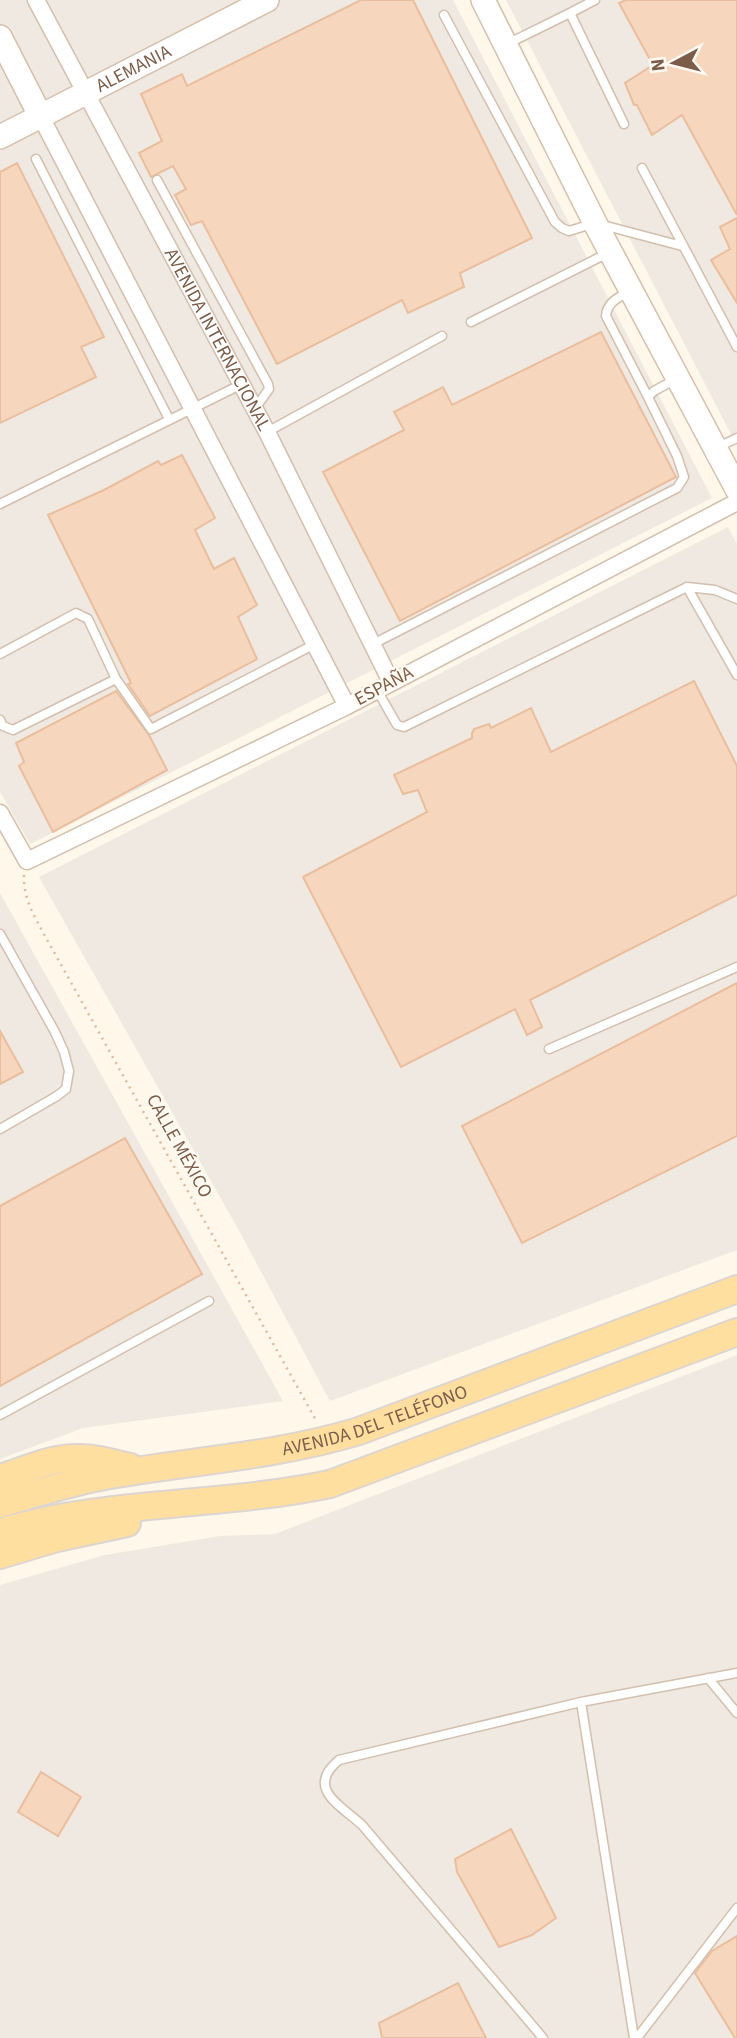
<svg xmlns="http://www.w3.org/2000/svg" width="737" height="2038" viewBox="0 0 737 2038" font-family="'Source Sans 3',sans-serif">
	<rect width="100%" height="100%" fill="#fef7ea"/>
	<path fill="#efe9e2" d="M0,0H453L712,498L30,844L0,792Z
		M506,0H737V446L717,407Z
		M728,527L737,544V1250L330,1401L241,1234L39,877Z
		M0,893L283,1401L83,1428L0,1459Z
		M737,1355V2038H0V1585L105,1555L220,1536L275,1534Z"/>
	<path fill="#f6d7be" stroke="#eabe9d" stroke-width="2" d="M361,0H413L532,238L460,273L464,287L408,313L402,300L277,364L202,221L191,225L175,195L186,189L173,166L151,177L139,153L162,141L141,94L182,74L187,86Z
		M626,0H737V215L682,115L652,135L637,105H634L625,83L653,65L619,3Z
		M17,163L104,337L81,347L96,377L0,423V172Z
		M737,218V303L711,260L730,249L720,227Z
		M601,332L676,477L400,621L323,472L404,430L394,412L443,387L452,405Z
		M182,455L215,518L195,530L214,569L234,558L257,605L238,617L257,659L150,716L128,684L131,683L48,515L104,490L158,461L161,465Z
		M694,681L737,766V895L530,1000L542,1027L527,1035L515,1009L401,1067L303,877L427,812L418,790L403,794L394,775L472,738V733L474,729L489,724L491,728L531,708L551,752Z
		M116,691L149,735L167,770L53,832L19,766L24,762L16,743Z
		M737,983V1136L522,1243L462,1126Z
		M0,1031L23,1072L0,1084Z
		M125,1138L202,1274L0,1386V1206Z
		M41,1772L81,1797L58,1836L18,1812Z
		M511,1829L556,1918L532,1935L499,1947L457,1872L455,1859Z
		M737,1936V2038H735L695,1973L712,1951Z
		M458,1983L486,2038H382L379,2023Z"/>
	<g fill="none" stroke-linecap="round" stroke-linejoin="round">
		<defs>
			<path id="service" d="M595,0L570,13L624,124
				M444,15L555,222L562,228L569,231L595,223L682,246
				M507,44L570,13
				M36,159L169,419
				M642,168L737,347
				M157,180L268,384L269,389L254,410
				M630,291C619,297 607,302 606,316L648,397
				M471,322L608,253
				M267,432L442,336
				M718,447L737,438
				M0,504L240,385
				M687,587L715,590L737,599
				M373,644L677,488L684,477L677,456L648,397L654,391L676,379
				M0,654L76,613L88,619L116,679L151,729L315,644
				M377,690L397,725L404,727L687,587L737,675
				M0,720L3,726L13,730L116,679
				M0,934L55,1032L64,1052L69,1071L66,1089L57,1096L0,1129
				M549,1049L737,967
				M0,1415L209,1301
				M708,1678L737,1713
				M581,1702L634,2038
				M543,2038L362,1825C340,1805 305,1788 339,1760L581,1702L737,1673
				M637,2038L737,1908"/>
			<g id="minor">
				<path id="s1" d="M36,0L267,432L391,682"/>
				<path d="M41,117L347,706"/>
				<path d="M0,813L27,861L347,706L737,502"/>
			</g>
			<g id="secondary">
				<path d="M483,0L595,223L737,489"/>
				<path d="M0,37L41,117"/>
				<path id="s2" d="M0,137L267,0"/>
			</g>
			<g id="primary">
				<path d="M0,1478C24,1471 50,1458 75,1458C94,1457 112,1463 130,1467"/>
				<path id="s3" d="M0,1504C33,1494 65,1484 99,1477C186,1461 274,1457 359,1431L737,1289"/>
				<path d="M0,1532C108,1500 221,1507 330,1484L737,1332"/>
				<path d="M0,1555L57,1538L127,1523"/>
			</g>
		</defs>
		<use href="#service" stroke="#d3bfad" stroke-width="11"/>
		<use href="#minor" stroke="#d3bfad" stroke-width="19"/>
		<use href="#secondary" stroke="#d6bfaa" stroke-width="26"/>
		<use href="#primary" stroke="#ddd5d0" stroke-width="30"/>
		<path stroke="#dcbaa0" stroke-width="2.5" stroke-dasharray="2 5" stroke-linecap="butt" d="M24,875C23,898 34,916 45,936L317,1422"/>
		<use href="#service" stroke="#fff" stroke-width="8"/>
		<use href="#minor" stroke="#fff" stroke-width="16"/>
		<use href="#secondary" stroke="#fff" stroke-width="23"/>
		<use href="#primary" stroke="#ffdfa0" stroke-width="26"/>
	</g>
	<g text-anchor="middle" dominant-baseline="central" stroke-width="5" stroke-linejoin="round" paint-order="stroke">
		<g font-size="19" fill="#7c5d49" stroke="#fffaf2">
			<text stroke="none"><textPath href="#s2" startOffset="150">ALEMANIA</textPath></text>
			<text stroke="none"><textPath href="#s1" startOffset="385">AVENIDA INTERNACIONAL</textPath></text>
			<text transform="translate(384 686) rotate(-28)">ESPAÑA</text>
			<text transform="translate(179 1146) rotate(61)">CALLE MÉXICO</text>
			<text stroke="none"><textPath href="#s3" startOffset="385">AVENIDA DEL TELÉFONO</textPath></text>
		</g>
	</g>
	<g transform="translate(674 63) rotate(263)" stroke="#fffaf2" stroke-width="5" paint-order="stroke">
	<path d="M0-5L12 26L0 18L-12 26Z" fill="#7c5d49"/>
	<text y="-10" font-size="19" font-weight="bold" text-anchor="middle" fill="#7c5d49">N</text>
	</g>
</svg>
